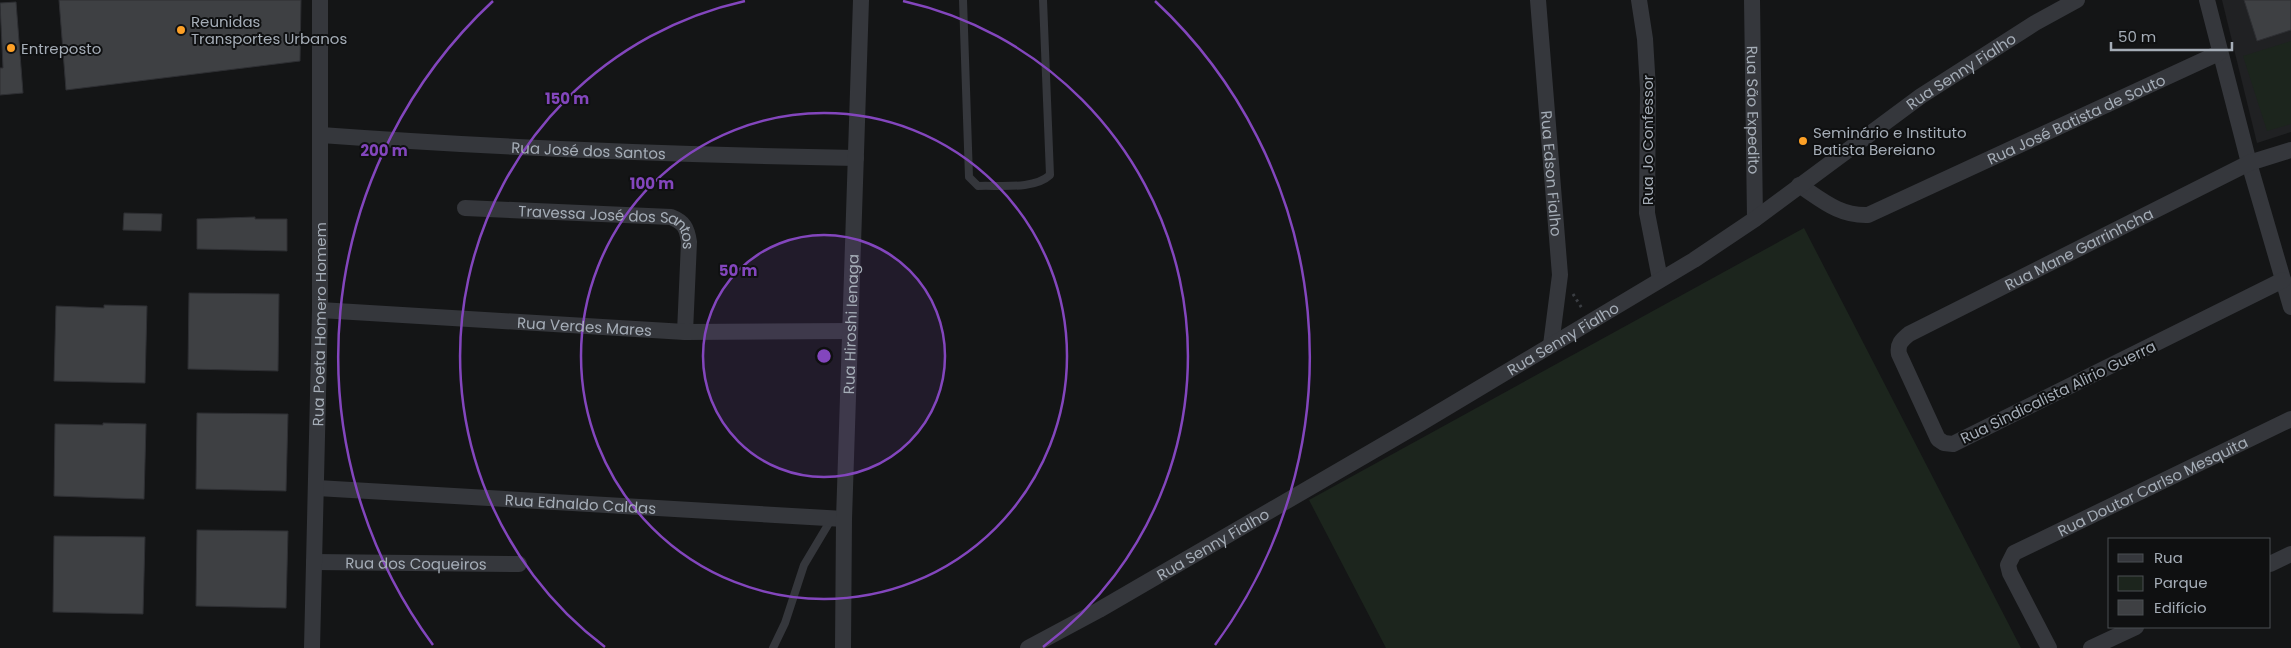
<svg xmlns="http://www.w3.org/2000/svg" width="2291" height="648" viewBox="0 0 2291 648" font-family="Poppins,sans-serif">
	<rect width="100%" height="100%" fill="#141516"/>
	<path fill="#202123" d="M2222,0H2291V132L2257,143Z"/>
	<path fill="#1c251d" d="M2291,41V124L2267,131L2243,56Z
		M1804,228L2021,648H1386L1309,500Z"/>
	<path fill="#3e4043" stroke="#2e2f33" d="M59,0H301L300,61L66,90Z
		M2244,0H2291V30L2257,41Z
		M16,2L23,93L0,95V68H3L0,3Z
		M124,213L162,214L161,231L123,230Z
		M255,217V219H287V251L197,249V219Z
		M189,293L279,294L278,371L188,369Z
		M104,305L147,306L145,383L54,381L56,306L104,308Z
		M197,413L288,414L286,491L196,489Z
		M103,423L146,424L144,499L54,496L55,424L103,425Z
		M197,530L288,531L286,608L196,606Z
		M54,536L145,537L143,614L53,612Z"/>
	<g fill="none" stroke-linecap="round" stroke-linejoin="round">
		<path stroke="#3b3e43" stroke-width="3" stroke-dasharray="2.5 4" stroke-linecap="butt" d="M1573,294L1583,310"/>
		<path stroke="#35373c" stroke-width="8" d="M963,0L969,177L978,186C999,185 1034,190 1050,175L1043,0
			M773,648L785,623L804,565L832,518"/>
		<g stroke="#35373c" stroke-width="16">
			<path id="s1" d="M1538,0L1560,275L1551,345"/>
			<path d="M1639,0L1645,39L1648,89L1647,213L1660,279"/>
			<path id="s2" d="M1752,0L1755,219"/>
			<path d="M2207,0L2249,163L2291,307"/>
			<path id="s3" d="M321,135C499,148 677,155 856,158"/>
			<path id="s4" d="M1799,185C1822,200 1839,216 1868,215L2219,53"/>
			<path id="s5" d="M465,208L671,217C684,222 687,228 689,242L685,332"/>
			<path id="s6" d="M2283,280L1953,444L1944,443L1938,439L1899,354C1897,344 1902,340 1909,334L2249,163L2291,150"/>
			<path id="s7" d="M320,310L685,332L850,331"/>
			<path id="s8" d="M317,488L844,519"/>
			<path id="s9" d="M314,562L519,564"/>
			<path d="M2270,564L2291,554"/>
			<path id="s10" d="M312,648L320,310V0"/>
			<path id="s11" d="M843,648L844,519L861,0"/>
			<path id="s12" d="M1028,648L1099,610L1421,423L1694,260L1755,219L1921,96L2035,23L2077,0"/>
			<path id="s13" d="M2049,648L2010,573L2008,565L2014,553L2291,419"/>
			<path d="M2091,648L2136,627"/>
		</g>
	</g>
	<circle cx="824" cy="356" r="121" fill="#8346bd" fill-opacity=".12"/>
	<g fill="none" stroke="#8346bd" stroke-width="2.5">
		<circle cx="824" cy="356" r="121"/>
		<circle cx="824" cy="356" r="243"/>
		<path d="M605 647A364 364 0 0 1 745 1M903 1A364 364 0 0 1 1043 647"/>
		<path d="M433 645A486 486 0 0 1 493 1M1155 1A486 486 0 0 1 1215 645"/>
	</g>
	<g fill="#fda026" stroke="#0f1011" stroke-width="2">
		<circle cx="181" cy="30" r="5"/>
		<circle cx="11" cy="48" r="5"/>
		<circle cx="1803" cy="141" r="5"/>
	</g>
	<g text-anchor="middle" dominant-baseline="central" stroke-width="4" stroke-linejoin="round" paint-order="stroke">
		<g font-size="15" fill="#a5adb7" stroke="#0f1011" text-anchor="start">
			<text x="191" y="21">Reunidas<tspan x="191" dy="17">Transportes Urbanos</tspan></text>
			<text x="21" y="48">Entreposto</text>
			<text x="1813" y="132">Seminário e Instituto<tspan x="1813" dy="17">Batista Bereiano</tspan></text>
		</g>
		<g font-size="15" fill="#a5adb7" stroke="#0f1011">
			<text stroke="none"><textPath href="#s12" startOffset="1098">Rua Senny Fialho</textPath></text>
			<text stroke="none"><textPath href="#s2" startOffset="110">Rua São Expedito</textPath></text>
			<text stroke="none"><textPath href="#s4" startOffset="306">Rua José Batista de Souto</textPath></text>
			<text transform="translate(1647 140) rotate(-90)">Rua Jo Confessor</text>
			<text stroke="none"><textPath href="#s3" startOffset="268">Rua José dos Santos</textPath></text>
			<text stroke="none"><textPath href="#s1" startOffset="174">Rua Edson Fialho</textPath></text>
			<text stroke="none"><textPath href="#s5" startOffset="150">Travessa José dos Santos</textPath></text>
			<text stroke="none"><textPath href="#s6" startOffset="692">Rua Mane Garrinhcha</textPath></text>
			<text stroke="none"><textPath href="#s10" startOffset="324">Rua Poeta Homero Homem</textPath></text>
			<text stroke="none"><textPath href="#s11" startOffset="324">Rua Hiroshi Ienaga</textPath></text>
			<text stroke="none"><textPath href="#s7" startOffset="265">Rua Verdes Mares</textPath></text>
			<text stroke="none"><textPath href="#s12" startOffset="618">Rua Senny Fialho</textPath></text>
			<text transform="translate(2058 392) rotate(-26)">Rua Sindicalista Alirio Guerra</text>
			<text stroke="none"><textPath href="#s13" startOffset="260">Rua Doutor Carlso Mesquita</textPath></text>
			<text stroke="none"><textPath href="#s8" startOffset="264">Rua Ednaldo Caldas</textPath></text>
			<text stroke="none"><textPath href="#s12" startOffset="212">Rua Senny Fialho</textPath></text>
			<text stroke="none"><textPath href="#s9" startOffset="102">Rua dos Coqueiros</textPath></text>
		</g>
	</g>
	<circle cx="824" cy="356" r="8" fill="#8346bd" stroke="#0f1011" stroke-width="2.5"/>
	<g font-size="15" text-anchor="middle" font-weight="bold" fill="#8346bd" stroke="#0f1011" stroke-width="4" stroke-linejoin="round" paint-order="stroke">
		<text x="567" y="104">150 m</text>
		<text x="384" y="156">200 m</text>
		<text x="652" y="189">100 m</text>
		<text x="738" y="276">50 m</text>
	</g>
	<rect x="2108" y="538" width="162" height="90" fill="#0f1011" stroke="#4b4f53"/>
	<rect x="2118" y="554" width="25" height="8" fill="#35373c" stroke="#4b4f53"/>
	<text x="2154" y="563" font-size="15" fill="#a5adb7">Rua</text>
	<rect x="2118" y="576" width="25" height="15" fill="#1c251d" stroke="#4b4f53"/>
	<text x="2154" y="588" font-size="15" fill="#a5adb7">Parque</text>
	<rect x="2118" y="600" width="25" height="15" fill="#3e4043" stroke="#4b4f53"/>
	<text x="2154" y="613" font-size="15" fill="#a5adb7">Edifício</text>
	<path d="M2111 42v8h121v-8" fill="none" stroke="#a5adb7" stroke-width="2.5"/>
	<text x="2118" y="42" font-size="15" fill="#a5adb7" stroke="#0f1011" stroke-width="4" paint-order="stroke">50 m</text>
</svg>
